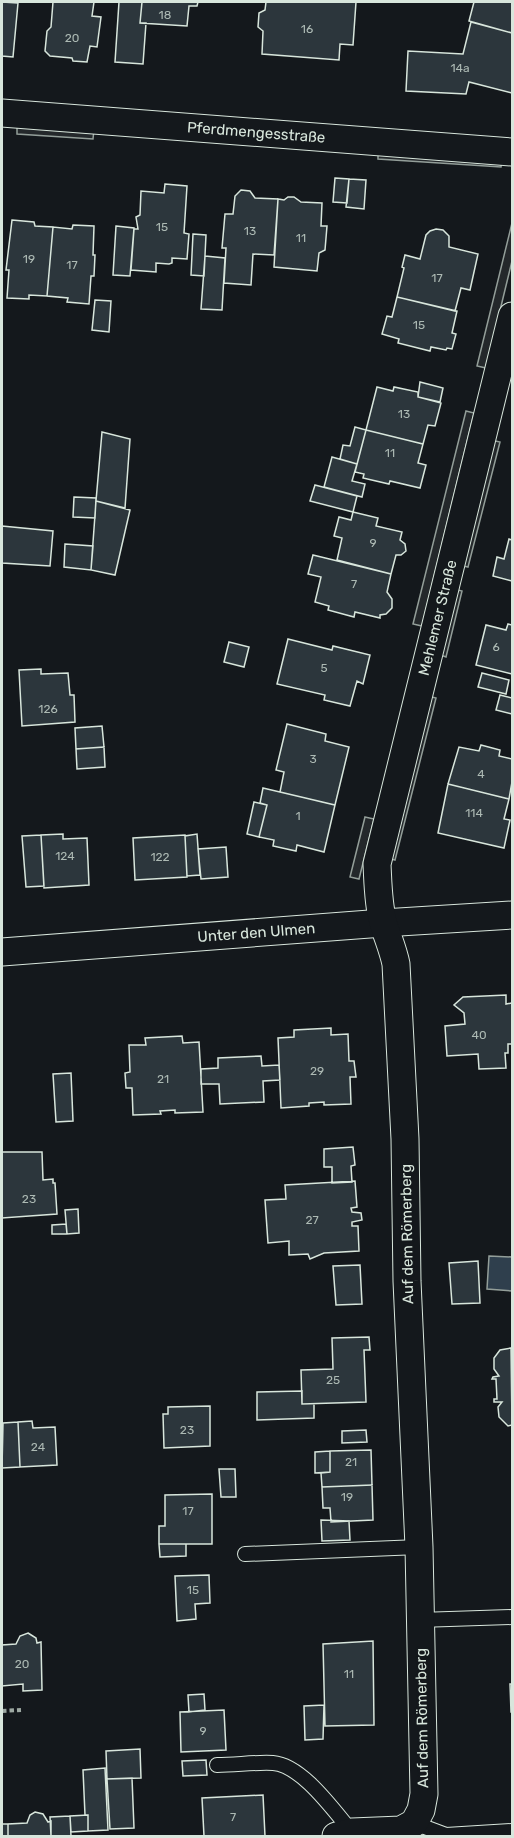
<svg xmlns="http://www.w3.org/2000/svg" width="514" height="1838" viewBox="0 0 514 1838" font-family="Rubik,sans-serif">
	<rect width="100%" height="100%" fill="#14181c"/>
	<path fill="#24282b" stroke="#939e99" stroke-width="1.5" d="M17,124L94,129L93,139L17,134Z
		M378,151L502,159L501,167L378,159Z
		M512,223V261L486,368L477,366Z
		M466,411L474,413L422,626L413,624Z
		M491,440L500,442L468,567L459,565Z
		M454,589L462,591L446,657L438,654Z
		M428,696L436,698L395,860L387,858Z
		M365,817L374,819L359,879L350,877Z"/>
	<path fill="#2f3f4d" stroke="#939e99" stroke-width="1.5" d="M489,1256L512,1257V1291L487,1289Z"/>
	<path fill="#2c363c" stroke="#d8e6dc" stroke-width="1.5" d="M2,2L18,3L13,57L2,56Z
		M53,2H96H94L92,16L101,17L97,47L90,46L87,62L73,61L72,58L50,56L45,51L47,31L51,27Z
		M119,2H142L140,23H146L143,64L115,62Z
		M142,2H198L197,6H189L187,26L140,23Z
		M266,2H356L353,45L340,44L339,60L262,54L263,31L258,27L259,13L265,10Z
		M474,2H512V33L469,21Z
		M471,22L512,33V93L469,82L466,94L406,91L408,51L463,54Z
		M335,178L349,179L347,203L333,202Z
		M349,179L366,180L364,209L346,207Z
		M165,184L187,186L184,233L189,234L187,259L172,258V263L169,264L156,263V272L131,270L134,229H138L136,217L140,215L141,191L164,193Z
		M241,190L250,191L255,198L278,199L274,255L253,254L251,285L224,283L226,248H222L225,214H233L235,196Z
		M288,197H294L301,202L322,203L321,226H327L325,250L319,253L317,271L274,267L278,199L284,200Z
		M12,220L34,222L35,226L53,227L47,296L29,295V299L7,298L9,270H6Z
		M73,225L94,226L93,255H95L94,276H91L89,304L67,302L68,298L47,296L53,227L72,229Z
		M116,226L134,228L130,276L113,275Z
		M436,229L443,230L449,236V247L478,254L470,290L461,288L455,311L397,297L404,268L402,267L405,255L420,259L426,235L430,231Z
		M193,234L206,235L204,276L191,275Z
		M205,256L225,258L222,310L201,309Z
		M397,297L457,311L452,333L456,334L452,349L447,348L446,350L431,347L430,351L398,343L399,339L382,334L387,316L392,317Z
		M95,300L111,301L109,332L92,330Z
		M420,382L443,388L440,402L418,397Z
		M377,387L393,391L394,387L418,392V397L441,403L435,426L428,425L423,444L366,430Z
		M355,427L366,430L357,464L340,459L343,445L350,446Z
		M366,430L423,444L418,463L426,465L420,488L390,481L389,484L363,478L364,474L355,472Z
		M102,432L130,439L125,508L96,501Z
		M332,457L357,464L352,481L365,484L362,497L324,487Z
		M315,485L357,496L353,512L310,501Z
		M74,497L96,498L95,518L73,517Z
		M96,501L130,510L115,575L91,570Z
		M353,512L378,518L376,526L402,532L400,540L405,544L406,551L401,555H396L391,574L337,560L342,538L334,536L339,517L351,520Z
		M2,526L53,531L50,566L2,563Z
		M509,539L512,540V581L493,576L497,557L504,559Z
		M65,544L93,546L91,570L64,567Z
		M313,555L391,574L387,592L392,599V608L386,614L380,615V618L355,612L354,617L328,610L329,606L315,602L321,577L308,574Z
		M508,624L512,625V674L476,665L486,625L506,630Z
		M288,639L332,650L333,646L370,655L363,684L357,681L350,706L324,700L325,695L277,684Z
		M229,642L249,647L244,667L224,662Z
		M41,669V674L68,673L70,695H74L75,722L22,726L19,670Z
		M482,673L509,680L506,694L478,687Z
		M500,695L512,698V714L496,710Z
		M287,724L326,734L325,741L349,747L335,805L280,792L284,772L276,770Z
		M102,726L104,747L76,749L75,728Z
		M481,745L500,750L499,756L512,759V782L509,799L448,784L459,747L479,751Z
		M104,747L105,767L77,769L76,749Z
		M448,784L509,799L504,819L510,820L504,848L438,833Z
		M263,788L335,805L324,852L297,845L296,851L273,846L274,840L259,837L267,805L260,803Z
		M254,802L267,805L259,837L247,834Z
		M63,834V839L87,838L89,885L44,888L41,835Z
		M197,834L200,875L187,876L185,836Z
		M41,835L44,886L26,887L22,836Z
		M185,835L187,877L135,880L133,838Z
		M226,847L228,877L201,879L198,849Z
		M506,995V1004L512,1003V1044H508V1053H505L506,1068L479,1069L478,1054L447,1056L445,1026L465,1024L464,1013L454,1005L463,997Z
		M331,1028V1035L348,1034L349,1061H354L356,1077H350L351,1104L324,1105V1102L309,1103V1106L281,1108L278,1038L294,1037V1030Z
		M182,1036L183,1043L199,1042L203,1112L175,1113V1110L160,1111L161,1114L133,1115L132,1088H126L125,1073L130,1072L129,1045H146L145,1038Z
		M261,1056L262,1066L279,1065L280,1080L263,1081L264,1102L220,1104L219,1084H201V1069L218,1068V1058Z
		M71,1073L73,1121L56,1122L53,1074Z
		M353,1147L355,1165L351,1166L352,1182L332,1183V1167H324V1149Z
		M2,1152H42L43,1180L53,1179V1183H55L57,1214L2,1218Z
		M355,1181L357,1207L351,1208L352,1212L361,1213L362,1220L352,1222V1226H358L359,1251L324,1253L310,1259L308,1254L289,1255V1241L268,1243L265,1200L286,1199L285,1185Z
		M78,1209L79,1233L67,1234L65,1210Z
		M66,1224L67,1234H52V1225Z
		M478,1261L480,1303L452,1304L449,1263Z
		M360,1265L362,1304L336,1305L333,1266Z
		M369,1337L370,1350H364L366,1402L302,1404L301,1370L333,1369L332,1338Z
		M511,1348L512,1425L508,1426L499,1417L498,1407L502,1402H494V1399H497L496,1379H492L493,1377L499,1376L494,1369V1358L500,1350Z
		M302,1391V1404H314V1418L257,1420V1392Z
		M210,1406V1446L164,1448L163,1414H168V1407Z
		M32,1421L33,1428L55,1427L57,1465L20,1467L18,1422Z
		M18,1422L20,1467L2,1468L3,1423Z
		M366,1430L367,1442L342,1443V1431Z
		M371,1450L372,1485L322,1487L321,1473L330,1472V1451Z
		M330,1451V1472L315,1473V1452Z
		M219,1469H235L236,1497H221Z
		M372,1485L373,1520L331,1522L330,1508H323L322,1487Z
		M212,1494V1544H159V1526H165V1495Z
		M321,1520L349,1521L350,1540L322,1541Z
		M159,1544H186V1556L160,1557Z
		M209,1575L210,1603L195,1604L196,1619L177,1621L175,1576Z
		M28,1633L36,1638L37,1643L41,1642L42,1690L23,1691V1684L2,1686V1645L16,1644L20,1636Z
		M373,1641L374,1725L325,1726L323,1644Z
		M510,1684H512V1712H511Z
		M204,1694L205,1710L189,1712L188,1695Z
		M324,1705L323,1739L305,1740L304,1706Z
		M224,1710L226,1750L181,1752L180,1712Z
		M140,1749L141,1778L107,1779L106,1751Z
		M206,1760L207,1775L183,1776L182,1761Z
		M105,1768L108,1830L88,1831V1815H85L83,1770Z
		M132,1778L134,1828L110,1829L107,1779Z
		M263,1795L265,1836H204L202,1798Z
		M35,1812L43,1814L48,1822L51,1821V1836H8V1824L27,1823L30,1815Z
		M88,1815V1831L71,1832L70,1816Z
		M70,1816L71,1836H51L50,1817Z
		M2,1824H8V1836H2Z"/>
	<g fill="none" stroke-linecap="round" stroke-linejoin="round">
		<defs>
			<path id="service" d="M245,1554L419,1547
				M419,1620L512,1617
				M217,1765C236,1765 255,1762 273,1763C302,1765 334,1811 352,1832
				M414,1823L446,1835L512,1831"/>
			<g id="minor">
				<path id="s1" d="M2,113L512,152"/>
				<path id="s2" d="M2,952L383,923L512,915"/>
				<path id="s3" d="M336,1836L352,1832L401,1830L414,1823L421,1810L424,1794L419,1547L407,1281L405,1139L396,964C393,949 387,936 383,922C378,903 378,883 377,864L512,316"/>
			</g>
		</defs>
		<use href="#service" stroke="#d8e6dc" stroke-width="16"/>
		<use href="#minor" stroke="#d8e6dc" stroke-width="29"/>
		<path stroke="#9da8a2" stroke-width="4" stroke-dasharray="4.5 3" stroke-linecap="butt" d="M2,1711L21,1710"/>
		<use href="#service" stroke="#14181c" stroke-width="14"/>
		<use href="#minor" stroke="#14181c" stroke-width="27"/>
	</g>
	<g text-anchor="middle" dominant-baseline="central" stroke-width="4.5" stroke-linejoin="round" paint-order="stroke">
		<g font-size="12" fill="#adbab4">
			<text x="165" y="15">18</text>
			<text x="307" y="29">16</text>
			<text x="72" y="38">20</text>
			<text x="460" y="68">14a</text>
			<text x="162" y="227">15</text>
			<text x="250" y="231">13</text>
			<text x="301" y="238">11</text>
			<text x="29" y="259">19</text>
			<text x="72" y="265">17</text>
			<text x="437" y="278">17</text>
			<text x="419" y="325">15</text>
			<text x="404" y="414">13</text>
			<text x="390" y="453">11</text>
			<text x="373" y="543">9</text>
			<text x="354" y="584">7</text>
			<text x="496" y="647">6</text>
			<text x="324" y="668">5</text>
			<text x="48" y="709">126</text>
			<text x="313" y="759">3</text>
			<text x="481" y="774">4</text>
			<text x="474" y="813">114</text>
			<text x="298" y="816">1</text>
			<text x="65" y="856">124</text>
			<text x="160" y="857">122</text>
			<text x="479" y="1035">40</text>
			<text x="317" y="1071">29</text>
			<text x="163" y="1079">21</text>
			<text x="29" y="1199">23</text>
			<text x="312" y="1220">27</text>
			<text x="333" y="1380">25</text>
			<text x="187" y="1430">23</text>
			<text x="38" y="1447">24</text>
			<text x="351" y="1462">21</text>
			<text x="347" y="1497">19</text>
			<text x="188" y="1511">17</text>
			<text x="193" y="1590">15</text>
			<text x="22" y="1664">20</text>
			<text x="349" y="1674">11</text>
			<text x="203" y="1731">9</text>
			<text x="233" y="1817">7</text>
		</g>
		<g font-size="15" fill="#d8e6dc" stroke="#14181c">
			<text stroke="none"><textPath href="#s1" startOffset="255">Pferdmengesstraße</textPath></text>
			<text stroke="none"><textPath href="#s3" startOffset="1298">Mehlemer Straße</textPath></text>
			<text stroke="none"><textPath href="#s2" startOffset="255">Unter den Ulmen</textPath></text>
			<text transform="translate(407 1234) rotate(-91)">Auf dem Römerberg</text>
			<text transform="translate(422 1718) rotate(-91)">Auf dem Römerberg</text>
		</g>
	</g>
	<rect width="514" height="1838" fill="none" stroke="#d8e6dc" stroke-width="6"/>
</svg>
